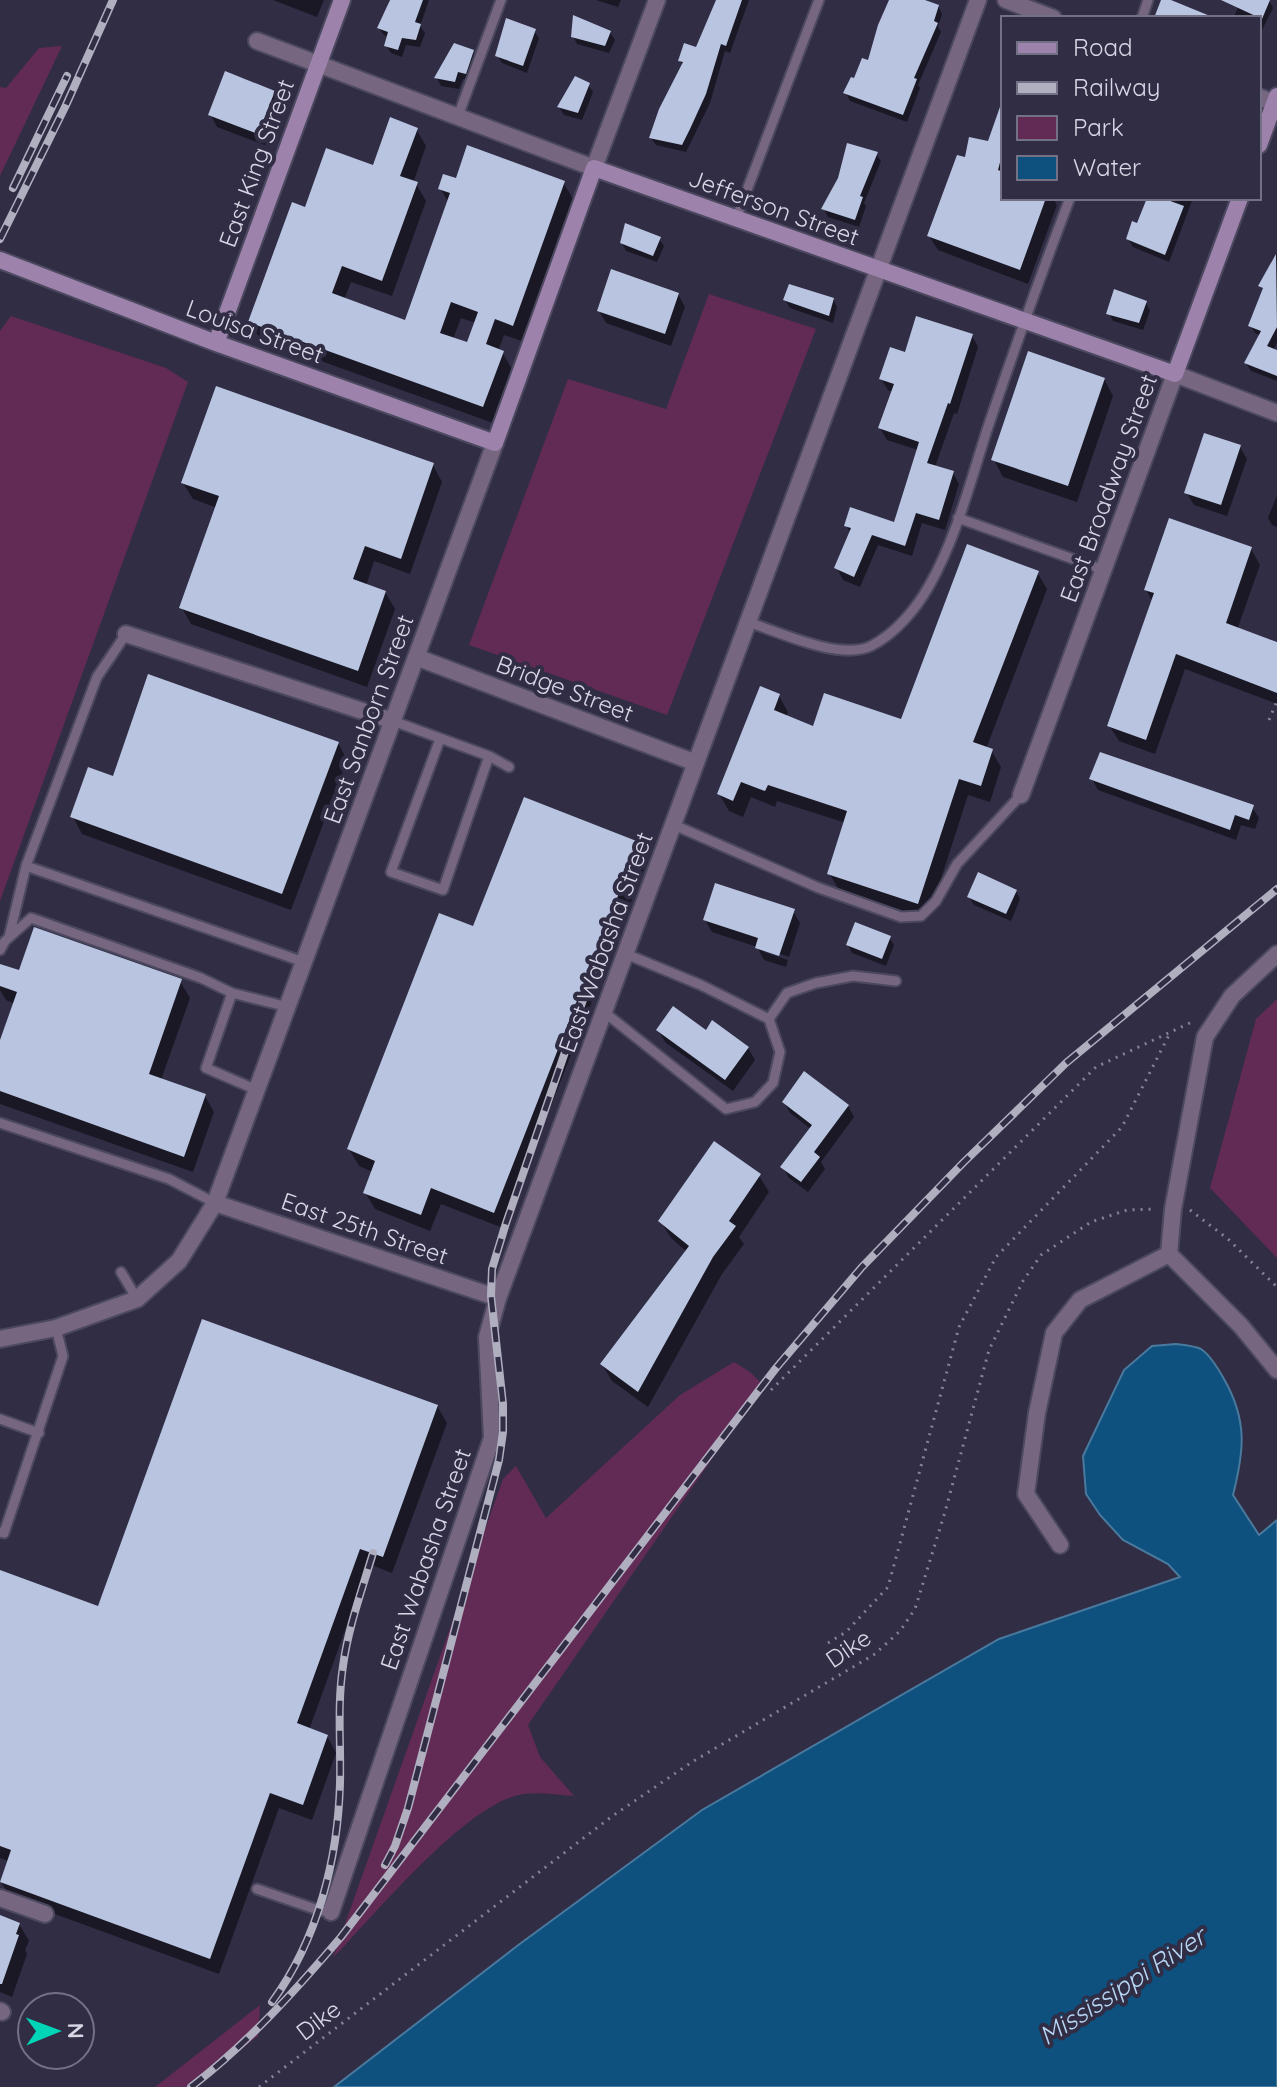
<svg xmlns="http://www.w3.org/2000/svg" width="1277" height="2087" viewBox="0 0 1277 2087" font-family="Quicksand,sans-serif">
	<rect width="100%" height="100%" fill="#302d45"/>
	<path fill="#622b56" d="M62,46L0,176V87L6,88L39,48Z
		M709,294L816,329L667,715L469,645L568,379L666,409Z
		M11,316L166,368L188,382L0,901V331Z
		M1277,999V1258L1210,1188L1256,1019Z
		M734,1362L750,1372L763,1385L528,1725L540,1757L574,1796C558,1795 540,1792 524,1794C468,1801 374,1916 333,1958L503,1479L516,1466L546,1518L680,1395Z
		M260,2005L258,2036L193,2087H155Z"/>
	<path fill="#0e517f" stroke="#4a799e" stroke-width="2" d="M1176,1344C1183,1345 1195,1346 1201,1349C1210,1355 1219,1370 1224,1379C1248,1421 1244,1451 1233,1495L1259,1535L1277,1520V2087H334L517,1946L702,1810L999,1639L1180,1577L1168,1564L1123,1540L1100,1515L1086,1494L1083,1456L1124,1370L1152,1346Z"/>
	<path fill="#0007" fill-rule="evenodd" d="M273,0H324L317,17Z
		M389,0H429L420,26L425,33L420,47L406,45L402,57L391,53L386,45L389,37L384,35L379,28L389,8Z
		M596,0H621L618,7Z
		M718,0H749L730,53L725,51L710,103L686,152L656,145L651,138L683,66L680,61L697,50Z
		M891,0H919L938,6L942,14L938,27L941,32L918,85L920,88L907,122L850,101L846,93L870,63Z
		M1242,0H1269L1273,8L1259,36V18H1233Z
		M534,31L539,38L527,73L502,63L497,55Z
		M610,32L615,40L609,53L577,44L573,36Z
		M473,52L478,60L470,81L463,79L459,89L441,86L437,78Z
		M588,85L593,92L582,120L564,115L559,107Z
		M274,93L281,105L265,145L217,127L210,114Z
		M1003,105V198H1053L1057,205L1028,284L938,250L929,236L966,160L989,144Z
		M416,129L426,146L413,183L416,184L426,201L392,296L351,282L344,300L406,322L449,203L440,188L457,181L563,182L573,199L522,341L504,335L498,351L502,352L512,369L493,423L260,339L250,322L307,209L374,168ZM461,318L476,323L468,345L453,339Z
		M876,154L881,161L864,203L866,206L859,227L828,217L824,209L839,179Z
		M1149,198H1193L1169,262L1133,247L1128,239L1138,225Z
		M659,239L664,246L657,262L626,251L622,243Z
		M1277,254V342L1273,351L1277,352V381L1251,371L1246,363L1261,336L1255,333L1250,325L1264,291L1261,286Z
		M678,294L685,307L671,346L606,323L599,311Z
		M833,299L837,307L833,323L790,308L785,300Z
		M1146,303L1150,311L1143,330L1113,321L1109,313Z
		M972,336L978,347L957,414L954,413L935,467L953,473L959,484L945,530L922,523L912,556L878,545L860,587L843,580L837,568L851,534L846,525L895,524L918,450L887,440L880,428L893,392L888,390L881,379L906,355Z
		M1104,379L1113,396L1077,502L1003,477L994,460Z
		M1240,447L1247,459L1227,516L1194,505L1186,492Z
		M433,465L442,482L410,574L374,561L366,586L385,592L395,609L367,687L191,624L182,608L217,508L193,499L183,483Z
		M1277,495V527L1272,525L1268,518Z
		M1251,549L1260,565L1237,630L1277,645V704L1185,669L1155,754L1119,741L1109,725L1153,602L1146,590Z
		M1037,572L1047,589L986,749L991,750L1001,767L990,802L968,795L928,919L839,890L829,873L846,823L777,801L775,807L751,797L743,817L729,811L719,794L779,696L788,712L786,717L815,728L902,721Z
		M338,743L347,760L291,910L82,834L73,817L114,779Z
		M1092,779L1252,807L1259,818L1255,829L1241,825L1236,840L1098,790Z
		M637,844L647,861L503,1228L441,1204L430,1231L375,1209L365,1192L373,1172L359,1166L349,1149L474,929Z
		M1016,891L1020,899L1011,921L974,905L969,897Z
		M793,911L800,923L789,957L764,948V952L788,960L786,967L764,960L757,947L712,932L705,920Z
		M889,937L894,945L886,966L852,953L848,945Z
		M0,973L180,981L190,998L161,1080L205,1096L214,1112L193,1172L0,1104V1046L15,1004L6,1000L0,990Z
		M658,1030L748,1048L755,1060L733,1091L666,1043Z
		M784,1102L848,1106L854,1117L821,1162L825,1169L808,1192L789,1178L783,1167L811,1129L790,1113Z
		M759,1176L769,1192L739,1237L744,1244L722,1274L648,1407L612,1381L602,1364L687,1252L671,1238L661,1222Z
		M437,1406L447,1423L392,1573L369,1564L309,1730L327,1736L336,1753L312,1820L279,1808L219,1974L11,1898L1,1882L9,1861L0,1858V1572L99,1608Z
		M0,1918L19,1924L29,1941L25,1950L27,1954L12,1997L0,1992Z"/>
	<path fill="#b8c4e0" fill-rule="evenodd" d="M390,0H423L415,22L421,24L416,40L402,38L398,50L384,46L388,32L377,28Z
		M716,0H742L726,46L721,44L706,94L690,129L682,145L649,138L659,109L683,62L678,61L684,43L696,47Z
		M889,0H925L939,5L934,21L938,23L914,78L917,79L903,115L843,93L851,77L854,78L862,58L868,60L878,25Z
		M1161,0H1171L1215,18H1154Z
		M1221,0H1270L1262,19Z
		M573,15L611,31L605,46L571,37Z
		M506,18L536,29L523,66L495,56Z
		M454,43L474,50L466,74L458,72L455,82L434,78Z
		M225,71L275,91L258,134L208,115Z
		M575,76L590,83L578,113L557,107Z
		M1001,104H1003V151L998,170L1003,172V198H1046L1020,270L927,236L957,155L965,157L969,137L988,141Z
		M390,117L418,128L400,176L418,182L382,281L342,266L332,293L405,320L450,193L438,189L443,174L456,178L467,145L565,181L513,326L495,319L486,344L504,351L483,407L248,322L292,202L305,207L326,148L373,165ZM451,302L478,312L467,342L440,333Z
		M847,143L878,152L860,196L863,197L855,220L821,209L838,178Z
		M1147,198H1162L1184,206L1165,255L1126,239L1132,221L1137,223Z
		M625,223L661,237L653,256L620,243Z
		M1276,254L1277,327L1267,346L1277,350V376L1244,363L1261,331L1248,326L1263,288L1258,286Z
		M611,269L679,293L665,334L597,311Z
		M789,284L834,298L829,316L783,300Z
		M1114,289L1147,301L1139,323L1106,314Z
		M916,316L973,334L950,404L948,403L927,463L954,471L939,520L916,513L905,546L872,535L854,577L834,568L851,528L844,526L850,507L894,522L919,442L878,428L894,384L879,379L890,347L905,352Z
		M1028,351L1105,378L1068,486L991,460Z
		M216,386L434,463L401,559L365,546L353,579L386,591L358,671L179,608L219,496L181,483Z
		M1204,433L1241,445L1221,505L1184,493Z
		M1169,518L1252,547L1226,623L1277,642V693L1176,654L1146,740L1107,726L1154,593L1144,590Z
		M967,544L1039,571L973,742L993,749L981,786L959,779L918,904L827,874L847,811L768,785L765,791L741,782L733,801L717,794L760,686L780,694L774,710L813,726L824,693L901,719Z
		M148,674L339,742L282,894L70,817L88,767L113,776Z
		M1100,752L1254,805L1249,820L1235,815L1230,830L1089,779Z
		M524,797L639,842L494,1213L431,1188L421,1215L363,1193L375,1161L347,1149L439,913L473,926Z
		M978,872L1017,890L1006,914L967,897Z
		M715,883L795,909L779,956L755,948L758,938L703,920Z
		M855,922L891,936L882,959L846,945Z
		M34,927L182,979L149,1074L206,1094L184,1157L0,1091V1040L17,992L0,986V964L19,970Z
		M673,1006L706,1030L712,1020L749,1047L725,1080L656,1030Z
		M804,1071L849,1105L814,1152L820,1157L801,1182L780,1167L812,1125L782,1102Z
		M714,1141L761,1174L729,1221L736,1226L713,1257L638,1392L600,1364L689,1246L658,1221Z
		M202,1319L438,1405L383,1557L360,1549L297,1723L328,1735L303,1805L270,1793L210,1959L0,1882L11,1850L0,1846V1570L98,1606Z
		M0,1915L20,1923L16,1934L19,1935L2,1984H0Z"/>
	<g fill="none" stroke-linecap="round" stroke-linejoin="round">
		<defs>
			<path id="lane" d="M1142,18L1148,0
				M458,116L501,0
				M736,219L819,0
				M958,518L1104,570
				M748,622C779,632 840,661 871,646C895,634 916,609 929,586C957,537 971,479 988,427C1014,350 1041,274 1070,198
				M393,721L489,756L509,767
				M440,739L391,872L443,890L489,756
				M674,825L819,888L901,917L921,916L936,901L957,864L1021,795
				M26,866L304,962
				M9,937L26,866L97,677L126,634
				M0,950L5,941L31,918L201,978L232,993L288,1007
				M232,993L206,1068L257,1090
				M604,1012L726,1109L755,1102L773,1083L780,1052L769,1019L701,985L626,954
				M769,1019L787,993L816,983L853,976L896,981
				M0,1123L169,1179L215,1203
				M121,1272L137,1299
				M0,1419L39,1433
				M0,1532L4,1533L63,1356L56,1328
				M257,1889L318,1910L331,1912"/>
			<path id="street" d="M1006,0L1053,18
				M257,41L594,168L657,0
				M1259,97L1277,104
				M126,634L393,721
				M416,657L696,763
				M1021,795L1175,374L1277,413
				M1277,954L1232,996L1205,1037L1173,1209L1169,1254L1241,1326L1277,1370
				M215,1203L498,1298
				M0,1339L56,1328L137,1299L179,1261L215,1203L495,443
				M1060,1545L1026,1494L1037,1413L1054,1333L1080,1300L1169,1254
				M0,1898L45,1914
				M331,1912L492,1438L487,1337L498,1298L978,0
				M0,2011L2,2012"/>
			<path id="secondary" d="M1259,145L1277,96
				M0,260L216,343L495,443L594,168L1175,374L1240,198
				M216,343L342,0"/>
		</defs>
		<use href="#lane" stroke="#4b485f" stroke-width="13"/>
		<use href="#street" stroke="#4b485f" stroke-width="20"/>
		<use href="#secondary" stroke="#4b485f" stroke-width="20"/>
		<path stroke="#858396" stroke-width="3" stroke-dasharray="2 6" stroke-linecap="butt" d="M1269,720L1277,701
			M1190,1210L1228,1239L1277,1287
			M771,1390L1096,1067L1194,1021
			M828,1643L846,1632L888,1587L959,1327L996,1257L1122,1127L1169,1035
			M259,2087L611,1817L692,1762L875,1654L900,1631L915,1609L945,1512L989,1350L1023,1281L1041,1255L1091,1222L1127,1210L1155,1209"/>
		<use href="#lane" stroke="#766680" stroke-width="9"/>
		<use href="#street" stroke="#766680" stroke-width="16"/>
		<use href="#secondary" stroke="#9d83ac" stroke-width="16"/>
		<defs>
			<path id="rail" d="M13,188L67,76
				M0,239L66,105L113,0
				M385,1865L395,1846L408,1808L499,1460L503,1432V1404L491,1296L492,1269L506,1223L593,971
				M272,2002C318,1939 338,1859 340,1783C341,1744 337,1705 343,1666C348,1628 362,1590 373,1553
				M191,2087C248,2043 295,1991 341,1937L776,1368L862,1267L964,1162L1066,1063L1277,889"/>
		</defs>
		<use href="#rail" stroke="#b0afc0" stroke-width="8"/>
		<use href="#rail" stroke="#302d45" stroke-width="5" stroke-dasharray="15" stroke-linecap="butt"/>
	</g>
	<g text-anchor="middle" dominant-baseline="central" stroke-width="8" stroke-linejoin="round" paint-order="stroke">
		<g font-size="24" fill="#d7d6e5" stroke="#302d45">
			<text transform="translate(256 163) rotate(-70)">East King Street</text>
			<text transform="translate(774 207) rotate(20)">Jefferson Street</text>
			<text transform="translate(255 331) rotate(20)">Louisa Street</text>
			<text transform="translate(1108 488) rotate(-70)">East Broadway Street</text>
			<text transform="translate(565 688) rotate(21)">Bridge Street</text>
			<text transform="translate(368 719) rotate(-70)">East Sanborn Street</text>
			<text transform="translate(605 942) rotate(-70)">East Wabasha Street</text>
			<text transform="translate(365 1228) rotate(19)">East 25th Street</text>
			<text transform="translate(425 1559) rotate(-71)">East Wabasha Street</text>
			<text transform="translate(848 1648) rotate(-34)">Dike</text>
			<text transform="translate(318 2020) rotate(-37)">Dike</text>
		</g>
		<g font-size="26" font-style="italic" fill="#b6d5f2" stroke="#302d45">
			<text transform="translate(1122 1986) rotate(-33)">Mississippi River</text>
		</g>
	</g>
	<rect x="1001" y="16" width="260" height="184" fill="#302d45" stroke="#737185" stroke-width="2"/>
	<rect x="1017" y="42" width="40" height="12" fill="#9d83ac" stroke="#737185" stroke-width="2"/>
	<text x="1073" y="56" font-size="24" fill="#d7d6e5">Road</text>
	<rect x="1017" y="82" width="40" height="12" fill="#b0afc0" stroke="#737185" stroke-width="2"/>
	<text x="1073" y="96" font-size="24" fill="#d7d6e5">Railway</text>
	<rect x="1017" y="116" width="40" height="24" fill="#622b56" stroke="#737185" stroke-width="2"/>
	<text x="1073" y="136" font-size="24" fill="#d7d6e5">Park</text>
	<rect x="1017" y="156" width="40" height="24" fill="#0e517f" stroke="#737185" stroke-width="2"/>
	<text x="1073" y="176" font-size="24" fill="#d7d6e5">Water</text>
	<g transform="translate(56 2031) rotate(89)"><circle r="38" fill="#302d45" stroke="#737185" stroke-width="2"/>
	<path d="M0-6L14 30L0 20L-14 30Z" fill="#00d5b7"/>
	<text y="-12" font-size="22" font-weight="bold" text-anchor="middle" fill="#d7d6e5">N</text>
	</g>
</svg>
